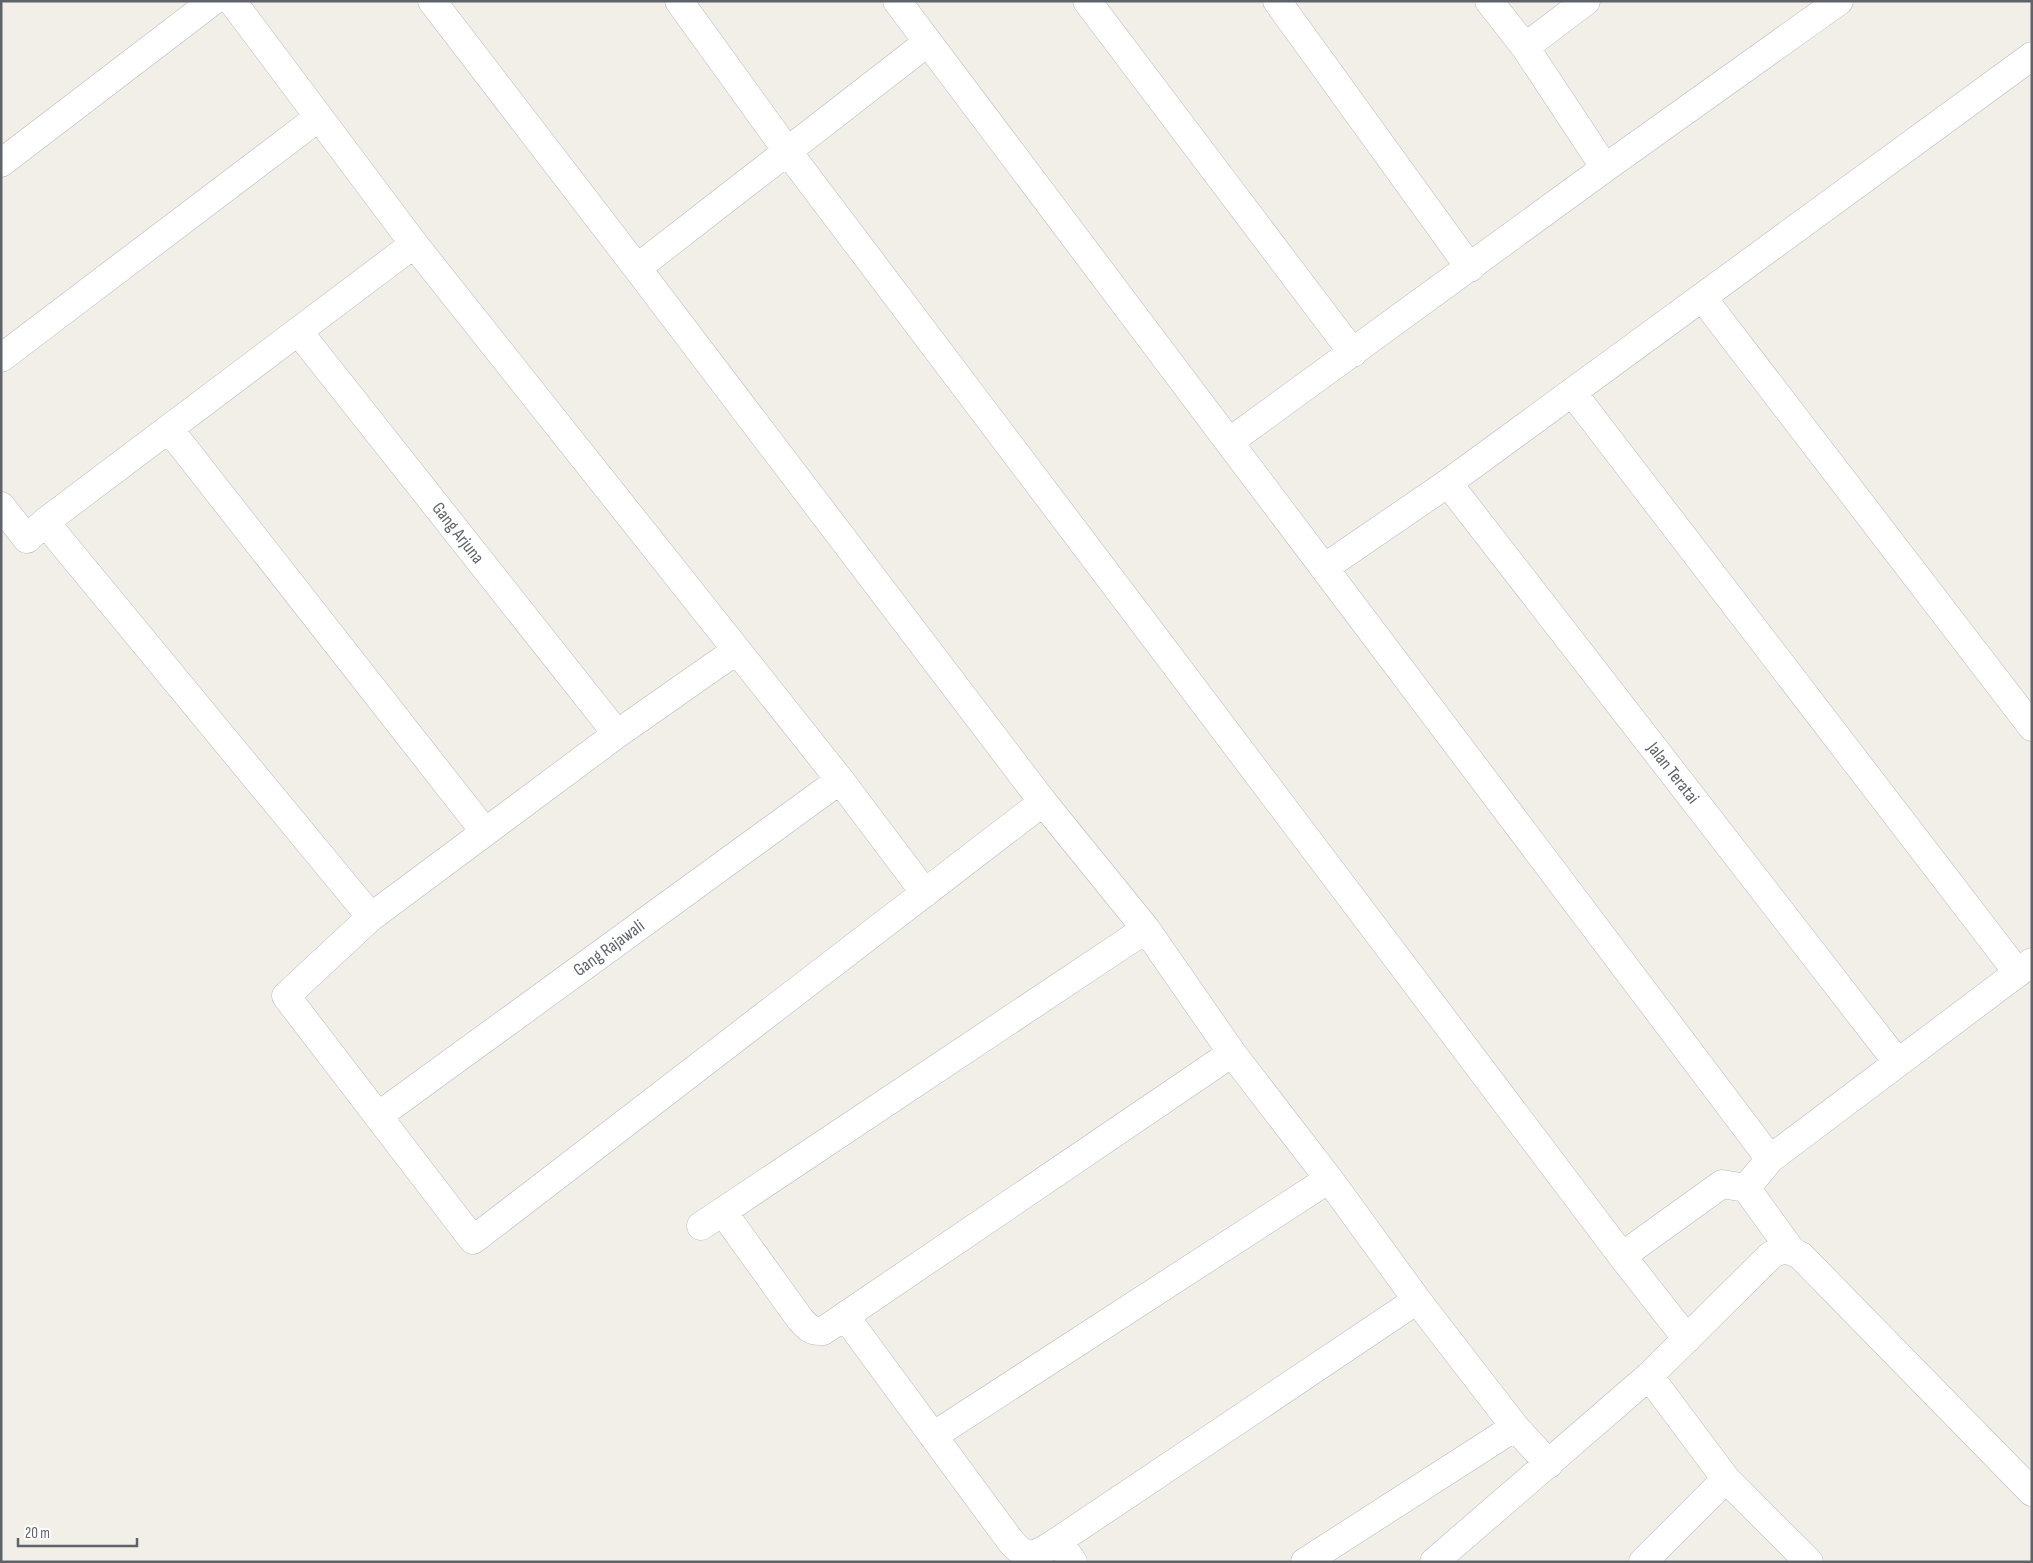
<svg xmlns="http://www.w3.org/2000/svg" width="2033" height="1563" viewBox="0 0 2033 1563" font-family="'Sofia Sans Condensed',sans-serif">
	<rect width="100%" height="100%" fill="#f1efe8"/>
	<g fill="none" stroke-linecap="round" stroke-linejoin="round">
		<defs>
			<path id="street" d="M232,1L414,244L840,780L925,893
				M432,1L637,268L1043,802L1146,929L1232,1053L1329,1179L1417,1300L1515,1427L1549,1464
				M679,1L788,152L1622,1256L1722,1184L1746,1188L1791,1250
				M897,1L1229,442L1605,168L1839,1
				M1087,1L1353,353
				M1277,1L1470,268
				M1489,1L1525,47L1605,168
				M1525,47L1586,1
				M1,163L213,1
				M637,268L928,42
				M1702,297L2032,727
				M298,331L617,734
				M1,358L319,117
				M1572,392L2018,973
				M169,429L485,832
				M1229,442L1770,1159L1746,1188
				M1448,483L1898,1063
				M1,506L27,539L45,522L371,917L286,996L473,1240L1043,802
				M45,522L414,244
				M1324,568L1448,483L2032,56
				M371,917L617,734L737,650
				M378,1116L840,780
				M1770,1159L2032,962
				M723,1212L800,1319C807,1327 811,1332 823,1331L1232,1053
				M701,1226L1146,929
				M1622,1256L1687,1339
				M845,1316L1009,1539C1028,1563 1036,1555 1058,1541L1417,1300
				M1649,1376L1726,1479L1809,1562
				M933,1436L1329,1179
				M1058,1541L1073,1562
				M1305,1562L1515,1427
				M1434,1562L1649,1376L1770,1256C1782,1248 1789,1249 1801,1256L2032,1492
				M1643,1562L1726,1479"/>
		</defs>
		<use href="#street" stroke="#b5b8bc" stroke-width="29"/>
		<use href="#street" stroke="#fff" stroke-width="28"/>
	</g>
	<g text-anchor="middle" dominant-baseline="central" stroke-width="4" stroke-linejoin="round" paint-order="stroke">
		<g font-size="18" fill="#5f6368" stroke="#fff">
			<text transform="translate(458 533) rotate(52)">Gang Arjuna</text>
			<text transform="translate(1673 773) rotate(52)">Jalan Teratai</text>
			<text transform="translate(609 948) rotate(-36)">Gang Rajawali</text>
		</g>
	</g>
	<rect width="2033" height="1563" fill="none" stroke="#5f6368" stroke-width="5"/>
	<path d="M18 1538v8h119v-8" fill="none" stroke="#5f6368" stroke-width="2.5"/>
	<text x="25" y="1538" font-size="15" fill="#5f6368" stroke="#ffffff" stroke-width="4" paint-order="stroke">20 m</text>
</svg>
